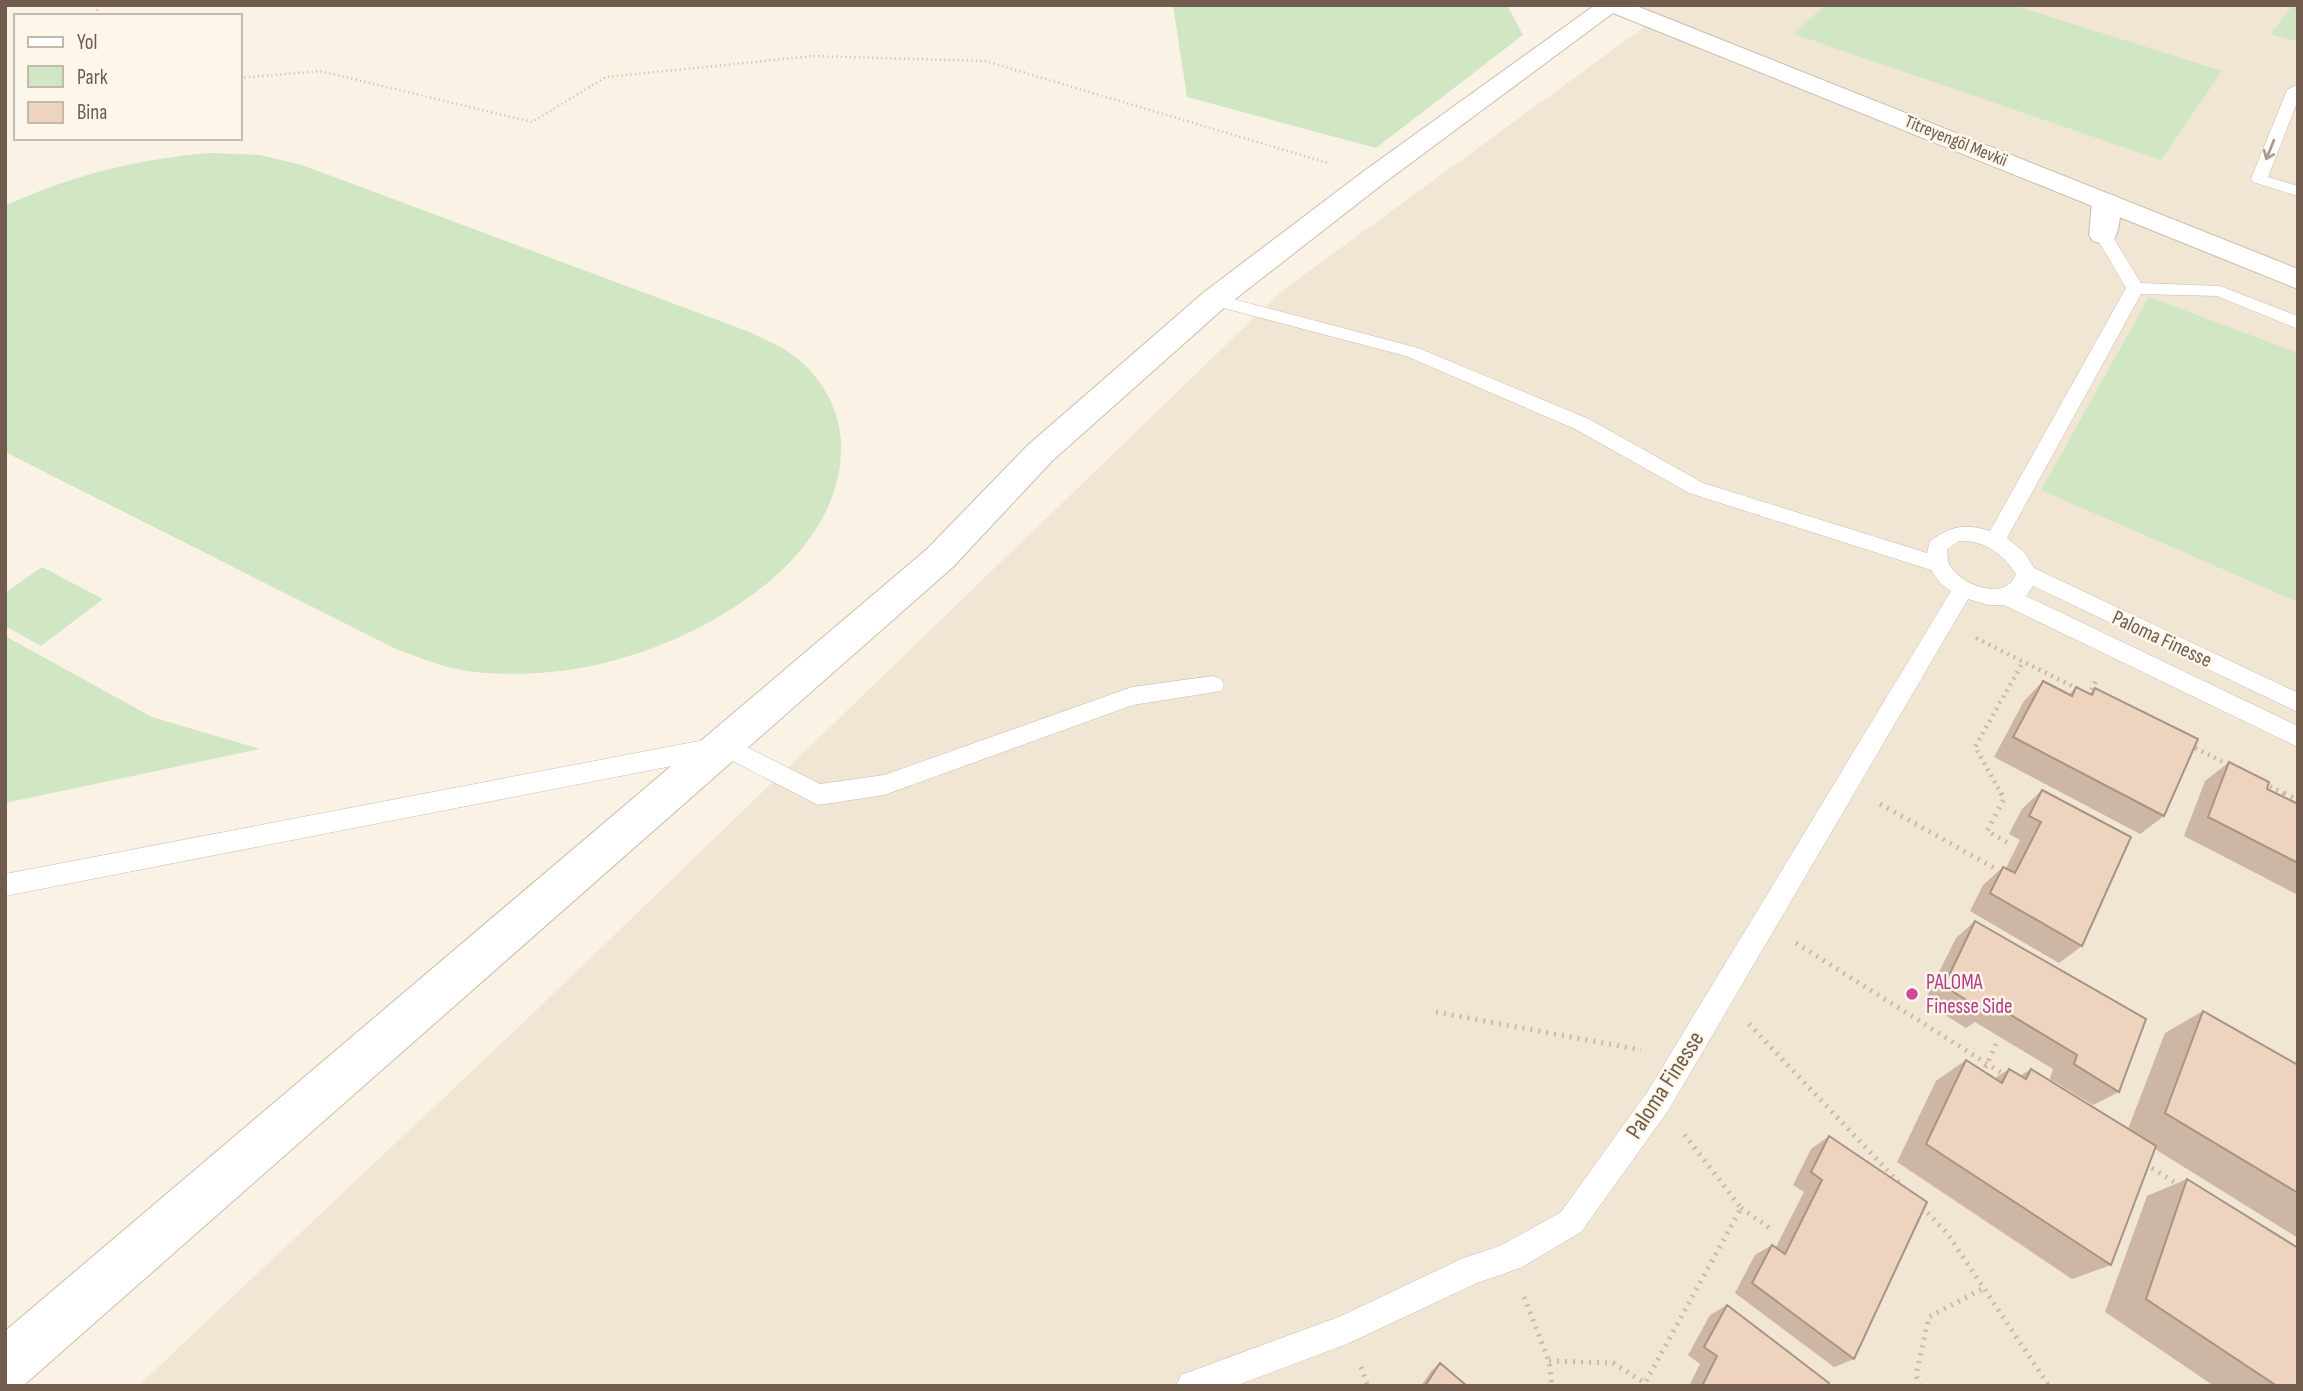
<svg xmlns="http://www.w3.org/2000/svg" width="2303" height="1391" viewBox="0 0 2303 1391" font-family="'Sofia Sans Condensed',sans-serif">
	<rect width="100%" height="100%" fill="#faf3e5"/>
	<path fill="#f1e5d4" d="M1631,5H2298V1386H138L523,1023L1283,290L1658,17Z"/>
	<path fill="#d1e7c4" d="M1173,5H1507L1523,35L1376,148L1187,97Z
		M1825,5H2013L2222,71L2161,160L1794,34Z
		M2293,5H2298V42L2270,34Z
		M210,153L260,155L302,165L747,331C761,338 777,344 790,353C819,373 839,406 841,441C846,559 705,639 604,663C561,674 501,678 457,669C436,665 416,656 396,649L5,452V206C71,175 138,159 210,153Z
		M2149,297L2298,353V602L2041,490Z
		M42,567L103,599L41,646L5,626V593Z
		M5,636L152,717L260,749L5,803Z"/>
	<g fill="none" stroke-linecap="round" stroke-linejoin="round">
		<defs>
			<path id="lane" d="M2294,86H2298V100L2268,177L2298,186V196L2253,182L2251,179L2287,90Z
				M2103,230L2109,231L2141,283L2220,286L2298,316V329L2217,296L2141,294L2007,538L2024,552L2034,568L2298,693V712L2033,586L2026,596L2298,726V747L2004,605H1989L1968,599L1668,1111L1581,1232L1520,1268L1477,1283L1347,1344L1235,1386H1176L1181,1375L1341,1316L1461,1259L1502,1245L1561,1212L1648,1091L1951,591L1941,584L1931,570L1689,493L1575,429L1406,356L1208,304L1205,300L1208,296L1214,294L1418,348L1589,419L1703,483L1927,553L1930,541C1951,526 1965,523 1990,531L2126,288L2095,235ZM1959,541C1984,540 2003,553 2016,574C2006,602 1963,586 1950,566C1947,561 1948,555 1947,549Z
				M1213,676L1221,679L1224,685L1221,691L1133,705L884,795L818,805L723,756L5,896V874L725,736L820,784L884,775L1132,687Z"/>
			<path id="street" d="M2106,194L2116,196C2123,206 2120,231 2113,241L2103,244L2093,241L2089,235L2092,202L2096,196Z"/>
			<path id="secondary" d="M1595,5H1634L2298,269V289L1613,13L1384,183L1225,307L1052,461L953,567L24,1385L5,1386V1331L927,549L1028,445L1203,293L1364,171Z"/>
		</defs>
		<use href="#lane" stroke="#cbbbac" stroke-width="1"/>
		<use href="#street" stroke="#cbbbac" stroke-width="2"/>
		<use href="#secondary" stroke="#cdbcaa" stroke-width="2"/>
		<path stroke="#d2b7a2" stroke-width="2.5" stroke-dasharray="1 3.5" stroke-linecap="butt" d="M97,5V16
			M240,78L320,71L532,122L606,77L813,56L985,61L1328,163"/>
		<path stroke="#d2b7a2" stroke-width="4.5" stroke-dasharray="2 5" stroke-linecap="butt" d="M1976,638L2078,689
			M2088,696L2097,679
			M2189,745L2231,766
			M2264,783L2287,795
			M2002,795L1975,747L2023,662"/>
		<path stroke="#d2b7a2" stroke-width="5" stroke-dasharray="2 6" stroke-linecap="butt" d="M2001,793L2004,799L1987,831L2008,843
			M2284,793L2298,800
			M1880,804L1996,869
			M1796,943L2005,1075
			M1436,1012L1641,1050
			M1749,1024L1904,1188
			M1982,1075L1996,1044
			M2145,1164L2179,1185
			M1922,1207L1947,1233L2049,1386
			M1741,1208L1772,1230
			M1524,1297L1549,1361L1552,1386
			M1549,1361L1613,1363L1645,1383L1741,1208L1684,1134
			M1361,1367L1368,1386
			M1920,1386L1916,1375L1929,1317L1984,1288"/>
		<use href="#lane" fill="#fff" fill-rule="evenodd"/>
		<use href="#street" fill="#fff" fill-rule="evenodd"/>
		<use href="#secondary" fill="#fff" fill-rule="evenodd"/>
	</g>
	<path fill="#cdb6a3" d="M2043,681L2069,695L2076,687L2090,694L2095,688L2164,816L2140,834L1994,757L2024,701Z
		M2229,762L2267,789L2298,804V895L2184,836L2205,781Z
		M2042,790L2082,946L2059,963L1970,911L1983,885L2003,867L2006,868L2020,840L2009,834L2022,809Z
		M1975,921L2119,1092L2093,1105L2050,1079L2053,1069L1975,1022L1966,1028L1924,1002L1956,938Z
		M2203,1011L2298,1065V1238L2155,1149L2111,1265L2072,1279L1897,1162L1936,1081L1966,1060L1995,1078L2009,1069L2020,1076L2031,1069L2128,1129L2165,1033Z
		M1829,1136L1854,1359L1834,1367L1735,1293L1755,1255L1772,1245L1776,1247L1804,1192L1793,1185L1811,1149Z
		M2187,1179L2298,1386H2214L2105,1312L2147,1196Z
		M1727,1305L1828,1386H1689L1700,1364L1688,1355L1710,1315Z
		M1440,1363L1467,1386H1421L1432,1370Z"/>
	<path fill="#eed4be" stroke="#a79485" stroke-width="2" d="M2043,681L2072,696L2076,687L2092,695L2095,688L2198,739L2164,816L2013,737Z
		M2229,762L2269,782L2267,789L2298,804V863L2208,817Z
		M2042,790L2131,837L2082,946L1990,893L2003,867L2015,873L2041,822L2029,816Z
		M1975,921L2146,1019L2119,1092L2074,1064L2077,1055L1991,1003L1987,1013L1944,986Z
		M2203,1011L2298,1065V1193L2165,1113Z
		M1966,1060L2002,1083L2009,1069L2026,1079L2031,1069L2156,1146L2111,1265L1926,1144Z
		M1829,1136L1927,1202L1854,1359L1752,1283L1772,1245L1785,1254L1822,1180L1811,1172Z
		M2187,1179L2298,1248V1386H2277L2146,1299Z
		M1727,1305L1829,1383L1828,1386H1702L1717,1356L1704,1347Z
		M1440,1363L1467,1386H1425Z"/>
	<defs><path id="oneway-shaft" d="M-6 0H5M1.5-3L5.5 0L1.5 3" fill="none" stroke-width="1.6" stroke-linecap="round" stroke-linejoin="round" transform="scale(1.75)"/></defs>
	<use stroke="#aa9d94" href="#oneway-shaft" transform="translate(2270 150) rotate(112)"/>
	<circle fill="#d1479c" stroke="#fdf7eb" stroke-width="2.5" cx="1912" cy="994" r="7"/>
	<g text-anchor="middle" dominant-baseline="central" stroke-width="5" stroke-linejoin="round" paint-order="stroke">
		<g font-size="18" fill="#715b4c" stroke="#fdf7eb">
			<text transform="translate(1956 141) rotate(22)">Titreyengöl Mevkii</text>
		</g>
		<g font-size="21" fill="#715b4c" stroke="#fdf7eb">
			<text transform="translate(2162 639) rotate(25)">Paloma Finesse</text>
		</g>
		<g font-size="21" fill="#b23c85" stroke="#fdf7eb" text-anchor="start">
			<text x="1926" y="982">PALOMA<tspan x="1926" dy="24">Finesse Side</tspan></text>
		</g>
		<g font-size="24" fill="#715b4c" stroke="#fdf7eb">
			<text transform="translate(1665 1085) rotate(-57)">Paloma Finesse</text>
		</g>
	</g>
	<rect width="2303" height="1391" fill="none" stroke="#715b4c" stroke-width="14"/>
	<rect x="14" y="14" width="228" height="126" fill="#fdf7eb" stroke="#c5b9ab" stroke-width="2"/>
	<rect x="28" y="37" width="35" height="10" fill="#ffffff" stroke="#c5b9ab" stroke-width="2"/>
	<text x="77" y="49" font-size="21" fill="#715b4c">Yol</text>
	<rect x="28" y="66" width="35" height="21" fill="#d1e7c4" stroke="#c5b9ab" stroke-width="2"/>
	<text x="77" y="84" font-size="21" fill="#715b4c">Park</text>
	<rect x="28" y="102" width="35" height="21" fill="#eed4be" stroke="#c5b9ab" stroke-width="2"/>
	<text x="77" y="119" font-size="21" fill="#715b4c">Bina</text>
</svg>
